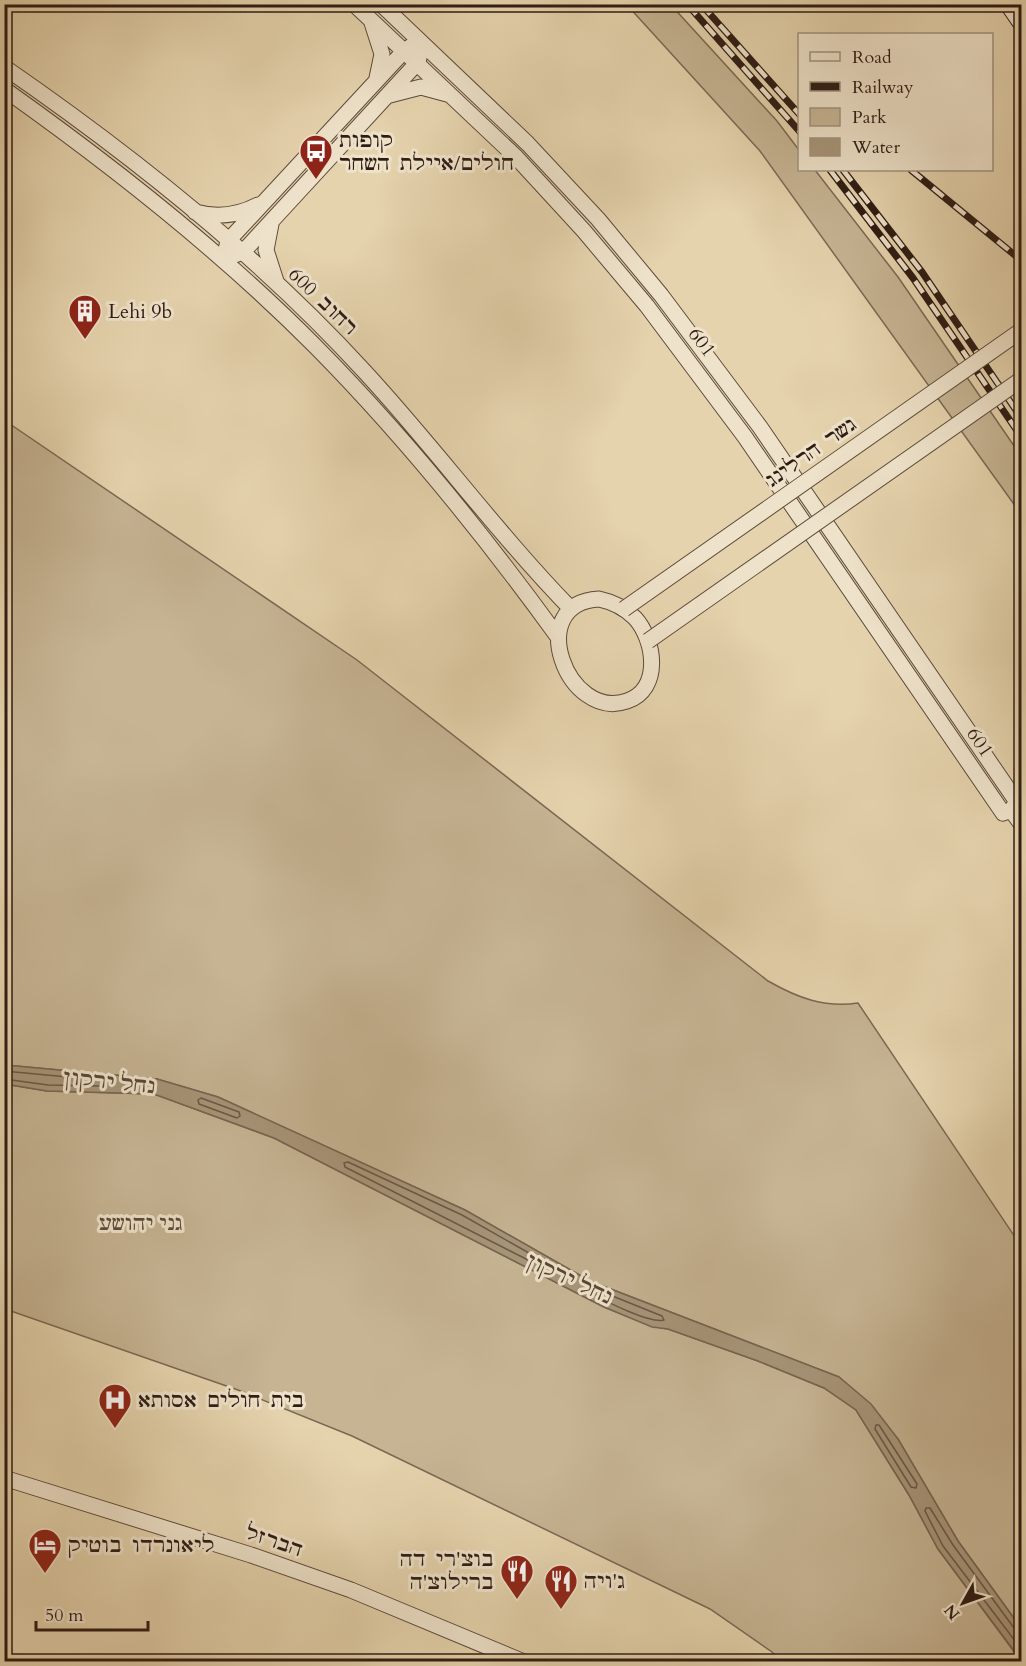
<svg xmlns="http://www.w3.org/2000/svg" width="1026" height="1666" viewBox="0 0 1026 1666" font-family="Cardo,'Frank Ruhl Libre',serif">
	<rect width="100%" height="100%" fill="#e5d3ad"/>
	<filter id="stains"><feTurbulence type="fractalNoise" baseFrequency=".00333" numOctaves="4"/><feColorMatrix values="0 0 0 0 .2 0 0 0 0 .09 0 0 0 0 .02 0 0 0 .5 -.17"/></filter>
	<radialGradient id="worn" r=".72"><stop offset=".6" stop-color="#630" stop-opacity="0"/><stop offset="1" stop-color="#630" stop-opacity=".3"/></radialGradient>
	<path fill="#c6b493" stroke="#7a6854" stroke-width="1.5" d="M627,5H671L777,121L799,150L800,170H815L898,277L1021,456V514L760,151Z
		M4,420L357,660L768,981C798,998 824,1008 858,1003L1021,1246V1628L958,1541L898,1439L839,1377L590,1281L465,1210L218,1097L157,1079L5,1065Z
		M5,1084L47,1091L154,1094L274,1138L604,1307L652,1326L668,1329L758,1361L824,1388L856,1410L909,1495L938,1549L1021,1661H779L772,1652L710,1609L352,1436L238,1390L5,1309Z"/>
	<path fill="#a79579" stroke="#776551" stroke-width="1.5" d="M5,1065L157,1079L218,1097L465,1210L590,1281L839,1377L871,1404L898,1439L958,1541L1021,1628V1660L938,1549L909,1495L856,1410L824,1388L758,1361L668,1329L652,1327L604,1307L274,1138L154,1094L47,1091L5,1084Z"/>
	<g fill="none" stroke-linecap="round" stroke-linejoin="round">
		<path stroke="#6a5846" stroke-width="1.5" d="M4,1071L100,1080L103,1083L100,1086L48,1085L4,1079
			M201,1098L239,1112L240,1116L237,1118L199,1104L198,1100Z
			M348,1162L462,1215L536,1257L538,1261L534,1263L345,1167L344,1163Z
			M600,1291L662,1316L664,1320C652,1324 608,1303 596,1295Z
			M876,1425H879L917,1484L916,1488L911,1487L875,1429Z
			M1022,1630L1014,1628L953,1545L930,1508H926L925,1511L943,1546L1022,1650"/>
		<defs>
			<path id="street" d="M354,4L516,157L584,231L647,306L745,437L1003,813L1011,810L1017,802L760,427L661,295L598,219L528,144L381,4
				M372,23L382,54L377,78
				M4,67C133,156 259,256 365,372C436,449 498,534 571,609
				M4,89C114,167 221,251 316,347C404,436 484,535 558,637
				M390,95L421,87L447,94
				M195,212C217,218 237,216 258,205
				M271,224L266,250L276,281
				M226,250L228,241L405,50L413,45
				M232,256L243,252L418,62L420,53
				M599,599C613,602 625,608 635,618C655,640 662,689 627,701C567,722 523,603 599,599Z
				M1011,810L1022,825
				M4,1478L251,1555L351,1590L524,1662"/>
			<path id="secondary" d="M1011,4L1022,20"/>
		</defs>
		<use href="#street" stroke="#5c4a3a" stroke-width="17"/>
		<use href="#secondary" stroke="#2e1c14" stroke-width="23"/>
		<use href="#street" stroke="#eee2ca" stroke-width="15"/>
		<use href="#secondary" stroke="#eee2ca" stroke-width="21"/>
		<defs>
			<path id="rail" d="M687,4L800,132
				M701,4L800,115
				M830,170L913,278L1022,438
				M843,170L922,272L1022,419
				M911,170L1022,261"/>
		</defs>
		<use href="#rail" stroke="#2e1c14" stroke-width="7"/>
		<use href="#rail" stroke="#eee2ca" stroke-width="4.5" stroke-dasharray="14" stroke-linecap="butt"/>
		<defs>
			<path id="street-bridge" d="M624,609L1022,330
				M648,641L1022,379"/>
		</defs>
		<use href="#street-bridge" stroke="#5c4a3a" stroke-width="17" stroke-linecap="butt"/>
		<use href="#street-bridge" stroke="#eee2ca" stroke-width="15"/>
	</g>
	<defs>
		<symbol id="bus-pin" viewBox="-11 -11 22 30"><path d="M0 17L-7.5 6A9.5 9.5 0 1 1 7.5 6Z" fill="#8f2418" stroke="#eee2ca"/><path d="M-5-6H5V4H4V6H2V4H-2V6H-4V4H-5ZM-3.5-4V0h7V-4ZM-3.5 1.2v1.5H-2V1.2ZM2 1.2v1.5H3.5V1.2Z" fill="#fff"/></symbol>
		<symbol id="building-pin" viewBox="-11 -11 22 30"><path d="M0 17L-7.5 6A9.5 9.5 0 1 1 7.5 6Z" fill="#8f2418" stroke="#eee2ca"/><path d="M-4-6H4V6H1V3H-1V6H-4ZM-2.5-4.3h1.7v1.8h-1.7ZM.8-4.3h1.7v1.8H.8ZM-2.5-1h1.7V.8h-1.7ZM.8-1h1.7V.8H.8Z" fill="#fff"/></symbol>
		<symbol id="hospital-pin" viewBox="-11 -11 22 30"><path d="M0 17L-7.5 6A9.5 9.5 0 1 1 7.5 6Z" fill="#8f2418" stroke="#eee2ca"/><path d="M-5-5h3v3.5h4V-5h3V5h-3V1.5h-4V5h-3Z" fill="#fff"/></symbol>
		<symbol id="hotel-pin" viewBox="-11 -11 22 30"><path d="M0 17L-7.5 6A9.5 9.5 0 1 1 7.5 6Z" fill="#8f2418" stroke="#eee2ca"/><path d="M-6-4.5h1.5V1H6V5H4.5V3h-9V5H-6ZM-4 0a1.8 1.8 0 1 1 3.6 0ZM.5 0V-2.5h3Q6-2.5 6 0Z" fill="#fff"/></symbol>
		<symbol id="restaurant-pin" viewBox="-11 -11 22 30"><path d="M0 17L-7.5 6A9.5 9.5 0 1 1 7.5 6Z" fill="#8f2418" stroke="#eee2ca"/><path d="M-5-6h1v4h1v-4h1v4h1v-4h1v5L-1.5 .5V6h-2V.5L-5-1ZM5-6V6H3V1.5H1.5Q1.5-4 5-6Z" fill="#fff"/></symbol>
	</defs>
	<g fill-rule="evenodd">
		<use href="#bus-pin" x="297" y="132" width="38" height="52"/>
		<use href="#building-pin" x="66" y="292" width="38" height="52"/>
		<use href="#hospital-pin" x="96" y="1381" width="38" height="52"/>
		<use href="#hotel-pin" x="26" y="1526" width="38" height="52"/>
		<use href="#restaurant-pin" x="498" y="1552" width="38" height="52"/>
		<use href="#restaurant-pin" x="542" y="1562" width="38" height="52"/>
	</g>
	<g text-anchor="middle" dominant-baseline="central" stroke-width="6" stroke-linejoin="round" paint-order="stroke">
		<g font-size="20" fill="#2e1c14" stroke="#eee2ca" text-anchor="start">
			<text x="339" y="140">קופות<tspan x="339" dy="23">חולים/איילת השחר</tspan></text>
			<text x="108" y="311">Lehi 9b</text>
			<text x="138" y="1400">בית חולים אסותא</text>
			<text x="68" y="1545">ליאונרדו בוטיק</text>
			<text x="494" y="1559" text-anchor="end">בוצ'רי דה<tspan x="494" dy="23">ברילוצ'ה</tspan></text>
			<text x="584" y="1581">ג'ויה</text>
		</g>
		<g font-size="20" fill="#2e1c14" stroke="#eee2ca">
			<text transform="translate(323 301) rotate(44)">רחוב 600</text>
			<text transform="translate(702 342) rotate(53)">601</text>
			<text transform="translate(811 452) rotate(-35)">גשר הרלינג</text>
			<text transform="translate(980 742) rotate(56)">601</text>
			<text transform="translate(274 1541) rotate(19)">הברזל</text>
		</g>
		<g font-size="20" font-style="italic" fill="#5c4a3a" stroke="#eee2ca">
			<text x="141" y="1223">גני יהושע</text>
		</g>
		<g font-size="21" font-style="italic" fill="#584637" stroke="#eee2ca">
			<text transform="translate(109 1082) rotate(6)">נחל ירקון</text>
			<text transform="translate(569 1279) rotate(25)">נחל ירקון</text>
		</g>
	</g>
	<rect width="1026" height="1666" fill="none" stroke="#e5d3ad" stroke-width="24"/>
	<rect x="6" y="6" width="1014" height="1654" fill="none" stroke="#2e1c14" stroke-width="3"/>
	<rect x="12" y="12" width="1002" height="1642" fill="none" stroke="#2e1c14" stroke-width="1.5"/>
	<rect x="798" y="33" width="195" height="138" fill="#eee2ca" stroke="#a19381" stroke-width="1.5"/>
	<rect x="810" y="52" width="30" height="9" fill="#eee2ca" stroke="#a19381" stroke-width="1.5"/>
	<text x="852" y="63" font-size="18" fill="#2e1c14">Road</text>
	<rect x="810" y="82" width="30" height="9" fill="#2e1c14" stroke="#a19381" stroke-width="1.5"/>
	<text x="852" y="93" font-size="18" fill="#2e1c14">Railway</text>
	<rect x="810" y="108" width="30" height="18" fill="#c6b493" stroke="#a19381" stroke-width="1.5"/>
	<text x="852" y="123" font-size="18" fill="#2e1c14">Park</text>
	<rect x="810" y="138" width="30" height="18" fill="#a79579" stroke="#a19381" stroke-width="1.5"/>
	<text x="852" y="153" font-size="18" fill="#2e1c14">Water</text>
	<g transform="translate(963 1603) rotate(230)" stroke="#eee2ca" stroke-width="4.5" paint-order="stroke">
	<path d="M0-4.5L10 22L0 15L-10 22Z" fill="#2e1c14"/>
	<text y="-9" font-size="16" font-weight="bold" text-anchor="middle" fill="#2e1c14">N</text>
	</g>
	<path d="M36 1621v9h112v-9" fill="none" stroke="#2e1c14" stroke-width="3"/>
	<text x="45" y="1621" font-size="18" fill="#2e1c14" stroke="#eee2ca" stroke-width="4.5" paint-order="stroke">50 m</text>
	<rect width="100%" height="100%" filter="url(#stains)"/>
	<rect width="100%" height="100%" fill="url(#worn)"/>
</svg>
